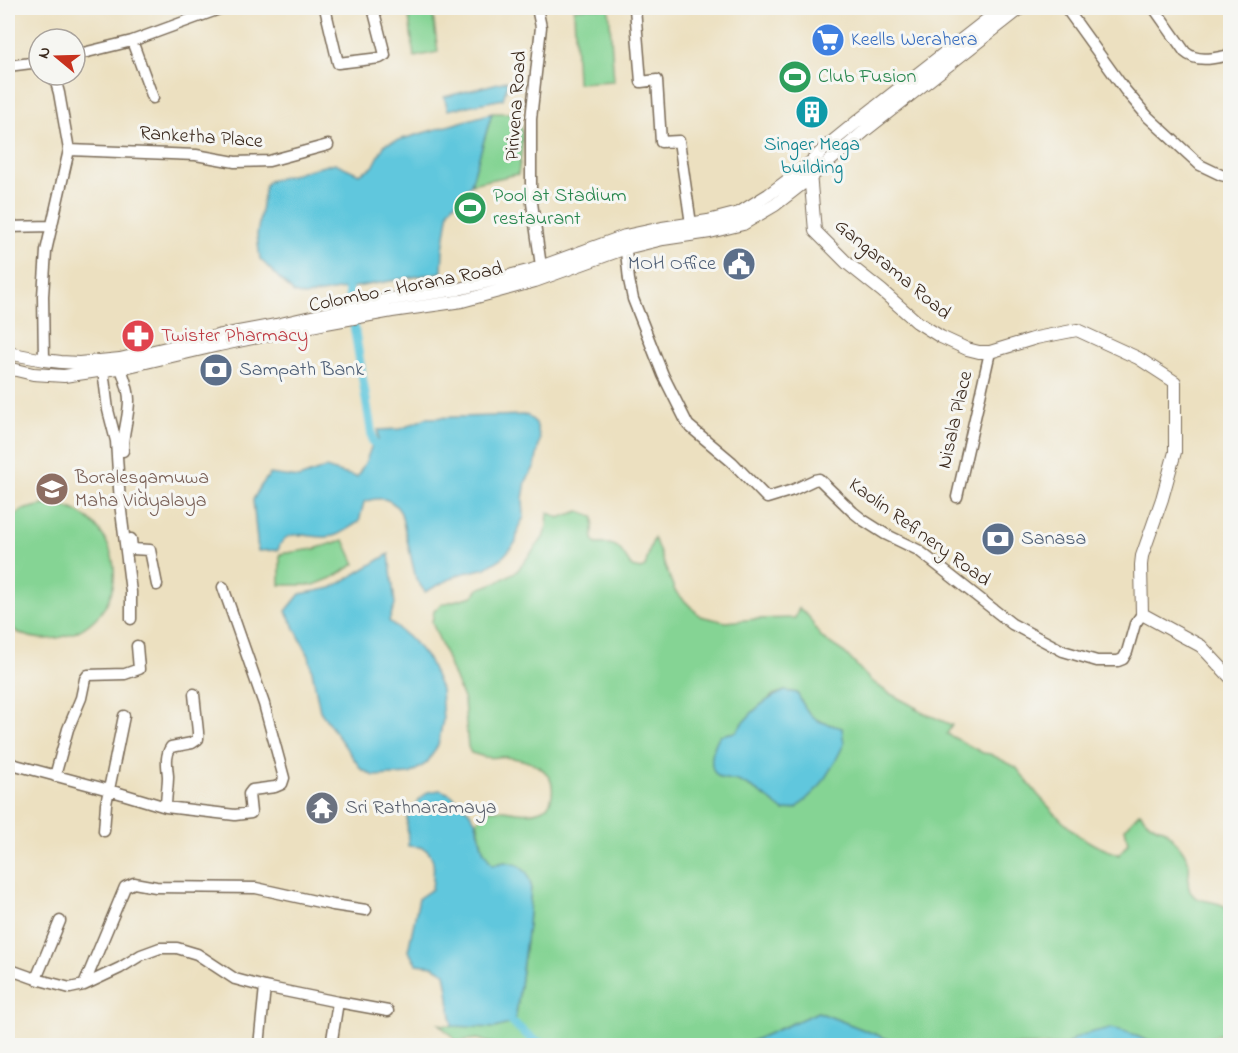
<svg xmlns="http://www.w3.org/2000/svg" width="1238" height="1053" viewBox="0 0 1238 1053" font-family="'Indie Flower',sans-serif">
	<rect width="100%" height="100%" fill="#f6f6f2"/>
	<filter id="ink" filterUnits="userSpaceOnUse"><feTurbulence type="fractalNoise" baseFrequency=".0167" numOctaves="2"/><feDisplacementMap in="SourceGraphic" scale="12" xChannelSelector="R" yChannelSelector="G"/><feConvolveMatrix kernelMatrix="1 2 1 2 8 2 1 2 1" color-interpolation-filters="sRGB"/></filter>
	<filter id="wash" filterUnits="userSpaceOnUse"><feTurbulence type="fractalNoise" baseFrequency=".008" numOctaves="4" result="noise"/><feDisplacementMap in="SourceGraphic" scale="24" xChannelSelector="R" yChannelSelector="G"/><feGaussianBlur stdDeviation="1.35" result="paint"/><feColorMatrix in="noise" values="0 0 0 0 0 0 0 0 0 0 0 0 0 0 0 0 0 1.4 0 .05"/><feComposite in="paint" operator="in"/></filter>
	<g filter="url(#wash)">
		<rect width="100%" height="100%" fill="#ece0c0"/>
		<path fill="#85d494" stroke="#607f59" stroke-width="1.5" fill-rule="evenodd" d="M408,8H432L438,52L414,57Z
			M584,8H609L614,81L577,83L574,9Z
			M492,113H516C527,131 521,155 518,174L471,184Z
			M43,505C51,505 59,505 66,507C102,518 124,561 110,596C97,631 53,649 19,633C15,631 11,627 8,625V520L22,510Z
			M579,511L593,516C597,526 588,535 596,544C621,542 619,549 632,567L641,569L645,567L650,548L654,538L675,591L700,616L726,622L756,619L795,618L799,608L809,617L815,628L822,638L845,653L869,679L887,692L917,708L915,709L952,725L947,734L983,753L990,754L1016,767L1038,795L1061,820L1079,836L1095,845L1119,855L1128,843L1125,828L1140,812C1146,821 1153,828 1164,829C1173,839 1186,851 1189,864C1191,874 1184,885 1193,895C1201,903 1214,900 1224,906C1225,906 1230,912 1230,912V1030L1192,1046L1157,1045L1127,1032L1068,1043L1067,1045L895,1046V1042L818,1012L743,1045L500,1046L478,1039L457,1041L439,1024L452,1026L516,1015L528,925L531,885L505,862L492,865L483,850L477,821L487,810C506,807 525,818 543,809C549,807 551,801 552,795C556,767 526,759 504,757C497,757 491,758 485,757C480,756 476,754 471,753L468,747L464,701L432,622L434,611L442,604L473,596L478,589L497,582L517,571L543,538L547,526L548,512L559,518ZM785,691L797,693C811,721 813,720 842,728L784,811L763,794L737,780L722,778L720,735L736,732L773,695Z
			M344,540L355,564L334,577L314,585H280V554L314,549Z"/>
		<path fill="#60c7dd" stroke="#4e787e" stroke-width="1.5" d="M506,81L508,83L503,99L448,110L444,97Z
			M492,113L471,184L449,210L443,249L442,272L304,296L294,293L260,259L257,235L265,186L269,181L335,163L359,174L373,167L385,144Z
			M527,415L536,423L540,439L535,466L526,481L523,499L524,517L518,528L516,542L502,558L486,568L460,574L425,592L416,579L401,513C392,497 380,496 364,502L359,522C351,526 342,534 333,536C315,542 286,522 278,550L258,551L253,500L260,487L270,474L299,478L326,468L338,472L357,477L366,461L373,442L378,440V430L401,429L426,418Z
			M389,554L395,604L389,621L413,641L429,661L441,689L443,720L438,745L427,763L410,774L374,776L361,769L320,711L309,656L286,611L300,594L332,588Z
			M785,691L797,693C811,721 813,720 842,728L844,744L835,762L820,786L797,808L784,811C770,800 756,789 740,782C734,779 727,780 721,778C705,770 713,746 720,735L736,732C748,715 764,699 785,691Z
			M440,790L450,794L469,811L476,822L483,850L492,865L505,862L518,865L527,873L531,885L528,925L516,1015L513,1023L495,1028L452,1026L448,990L445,973L433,966L417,964L408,951L419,898L432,889C433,877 438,855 423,848C419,846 412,847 408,846L407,818L419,800L428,792Z
			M818,1012L895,1042V1045H743Z
			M1111,1028L1127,1032L1157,1045H1067C1077,1033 1096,1032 1111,1028Z"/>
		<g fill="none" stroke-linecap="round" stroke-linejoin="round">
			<path stroke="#60c7dd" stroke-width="9" d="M348,289L373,442
				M513,1023L535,1041L553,1046"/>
		</g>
	</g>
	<g filter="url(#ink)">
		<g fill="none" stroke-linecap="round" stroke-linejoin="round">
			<defs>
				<path id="minor" d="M325,8L338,63L380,58L385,55L373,8
					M537,8L541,27L531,119V196L541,266L544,272
					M635,8L641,82L657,80L661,142L679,141L691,224
					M1066,8L1125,90L1148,117L1200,165L1221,175L1230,177
					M1154,8L1185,52C1197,63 1215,58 1230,55
					M132,41L153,98
					M75,55L132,41L222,8
					M8,66L39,62
					M69,150L196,155L235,162L269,161L328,145
					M8,227L52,226
					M625,242L629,280L633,299L663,375L688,425L732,462L767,498L793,490L814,480L819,479L853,512L863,520L885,534L918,550L1012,624L1063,651L1097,661H1118L1123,659L1127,652L1135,624L1142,614
					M44,360L43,296L46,251L69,150L59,93L54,75
					M121,368C124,378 129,389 129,400C129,418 122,434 123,451
					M103,370L108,410L116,441L120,503L131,592V619
					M957,497L990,352
					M131,539L132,549L150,550L157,585
					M8,763L109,790L166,807L235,815L251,813L249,794L252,790L275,787L282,784L284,778L264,704L223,587
					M55,776L68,729L81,698L85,679L88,675L125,674L139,669L137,646
					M166,807C166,797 168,786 168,776C167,765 165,756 171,747L192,743L198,739V732L194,694
					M104,831L106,804L124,716
					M8,969L36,979L70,988L84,985L125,887L134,883L156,887L256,888L333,905L366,910
					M36,979L60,921
					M84,985L120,968L141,955L160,948H177L197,954L235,979L265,987
					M259,1046L265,987L338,1002L388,1011
					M331,1046L338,1002"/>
				<path id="major" d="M810,173L815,231L847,263L882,291L917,322L941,337L967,349L979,352H990L1036,338L1077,330L1138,358L1175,382V452L1162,499L1142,556L1141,565L1142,614L1201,646L1230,677
					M8,353L44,360L61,362L79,363L120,359L217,336L276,325L390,299L459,289L532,270L625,236L662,228L708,221L739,213L768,195L808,165L827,146L859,120L1002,8
					M8,368L33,374L64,376L125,367L219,345L326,323L392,311L462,301L535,281L626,248L663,239L710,232L743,224L775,205L811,177L867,129L1021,8"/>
			</defs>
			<use href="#minor" stroke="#796a57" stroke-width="13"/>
			<use href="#major" stroke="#796a57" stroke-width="14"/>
			<use href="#minor" stroke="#fff" stroke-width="10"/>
			<use href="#major" stroke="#fff" stroke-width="12"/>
		</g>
	</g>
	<defs>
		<symbol id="supermarket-disc" viewBox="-11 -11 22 22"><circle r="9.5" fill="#3f7fe0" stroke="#f6f6f2"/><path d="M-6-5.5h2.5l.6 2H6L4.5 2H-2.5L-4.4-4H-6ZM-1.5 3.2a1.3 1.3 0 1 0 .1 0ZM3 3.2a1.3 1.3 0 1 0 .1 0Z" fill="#fff"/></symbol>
		<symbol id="stadium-disc" viewBox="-11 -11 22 22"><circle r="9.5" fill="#2e9e5b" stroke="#f6f6f2"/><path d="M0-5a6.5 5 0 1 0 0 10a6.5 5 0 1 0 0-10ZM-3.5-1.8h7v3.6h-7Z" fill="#fff"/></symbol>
		<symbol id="building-disc" viewBox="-11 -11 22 22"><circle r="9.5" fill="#0f9aa8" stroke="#f6f6f2"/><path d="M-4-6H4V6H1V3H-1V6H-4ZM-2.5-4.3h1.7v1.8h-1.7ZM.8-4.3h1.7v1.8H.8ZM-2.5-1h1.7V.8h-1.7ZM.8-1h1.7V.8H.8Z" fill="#fff"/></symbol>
		<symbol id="civic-disc" viewBox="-11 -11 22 22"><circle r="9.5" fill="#5c6f8a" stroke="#f6f6f2"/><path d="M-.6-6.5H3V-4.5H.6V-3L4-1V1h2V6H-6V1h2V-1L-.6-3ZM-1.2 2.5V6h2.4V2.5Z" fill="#fff"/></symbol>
		<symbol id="pharmacy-disc" viewBox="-11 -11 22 22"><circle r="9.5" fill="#e0444e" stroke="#f6f6f2"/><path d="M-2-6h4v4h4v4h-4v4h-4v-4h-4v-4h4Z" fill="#fff"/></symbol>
		<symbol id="bank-disc" viewBox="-11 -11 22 22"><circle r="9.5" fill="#5c6f8a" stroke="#f6f6f2"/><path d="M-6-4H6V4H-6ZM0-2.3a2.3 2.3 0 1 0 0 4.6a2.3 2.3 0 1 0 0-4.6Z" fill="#fff"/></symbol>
		<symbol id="school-disc" viewBox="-11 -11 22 22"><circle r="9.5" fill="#8d6e63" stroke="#f6f6f2"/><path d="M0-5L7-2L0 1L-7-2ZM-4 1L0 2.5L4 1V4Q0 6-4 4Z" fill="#fff"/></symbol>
		<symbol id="temple-disc" viewBox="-11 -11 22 22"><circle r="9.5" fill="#6b7280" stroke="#f6f6f2"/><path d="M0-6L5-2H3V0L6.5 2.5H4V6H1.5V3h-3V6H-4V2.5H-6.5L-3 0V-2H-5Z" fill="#fff"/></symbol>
	</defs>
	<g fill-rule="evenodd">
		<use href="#supermarket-disc" x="809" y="21" width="38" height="38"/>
		<use href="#stadium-disc" x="776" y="58" width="38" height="38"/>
		<use href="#building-disc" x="793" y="93" width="38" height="38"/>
		<use href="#stadium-disc" x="451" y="189" width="38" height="38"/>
		<use href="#civic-disc" x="720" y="245" width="38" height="38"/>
		<use href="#pharmacy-disc" x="119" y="317" width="38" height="38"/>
		<use href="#bank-disc" x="197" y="351" width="38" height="38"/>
		<use href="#school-disc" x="33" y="470" width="38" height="38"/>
		<use href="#bank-disc" x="979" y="520" width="38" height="38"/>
		<use href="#temple-disc" x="303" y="789" width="38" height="38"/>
	</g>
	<g text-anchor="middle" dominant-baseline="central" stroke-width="6" stroke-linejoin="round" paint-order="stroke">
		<g font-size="20" fill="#366cbe" stroke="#f6f6f2" text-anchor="start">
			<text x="851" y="40">Keells Werahera</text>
		</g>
		<g font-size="20" fill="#27864d" stroke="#f6f6f2" text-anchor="start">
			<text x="818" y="77">Club Fusion</text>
			<text x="493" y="196">Pool at Stadium<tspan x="493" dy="23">restaurant</tspan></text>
		</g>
		<g font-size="20" fill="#3b2a1e" stroke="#f6f6f2">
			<text transform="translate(517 106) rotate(-86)">Pirivena Road</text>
			<text transform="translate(201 138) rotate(4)">Ranketha Place</text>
			<text transform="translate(892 270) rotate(40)">Gangarama Road</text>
			<text transform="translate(406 288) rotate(-11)">Colombo - Horana Road</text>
			<text transform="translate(956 420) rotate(-77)">Nisala Place</text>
			<text transform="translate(919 533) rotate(36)">Kaolin Refinery Road</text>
		</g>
		<g font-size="20" fill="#0d838f" stroke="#f6f6f2">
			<text x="812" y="145">Singer Mega<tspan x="812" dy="23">building</tspan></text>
		</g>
		<g font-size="20" fill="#4e5e75" stroke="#f6f6f2" text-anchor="start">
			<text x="716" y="264" text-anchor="end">MOH Office</text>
			<text x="239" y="370">Sampath Bank</text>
			<text x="1021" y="539">Sanasa</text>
		</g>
		<g font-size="20" fill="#be3a42" stroke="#f6f6f2" text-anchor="start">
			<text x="161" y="336">Twister Pharmacy</text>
		</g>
		<g font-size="20" fill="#785e54" stroke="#f6f6f2" text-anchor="start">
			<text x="75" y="478">Boralesgamuwa<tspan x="75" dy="23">Maha Vidyalaya</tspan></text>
		</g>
		<g font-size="20" fill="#5b616d" stroke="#f6f6f2" text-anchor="start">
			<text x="345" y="808">Sri Rathnaramaya</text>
		</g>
	</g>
	<rect width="1238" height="1053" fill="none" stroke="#f6f6f2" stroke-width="30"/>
	<g transform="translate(57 57) rotate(289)"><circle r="28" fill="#f6f6f2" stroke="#aba49d" stroke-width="1.5"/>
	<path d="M0-4.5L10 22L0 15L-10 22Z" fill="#c8321e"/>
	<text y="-9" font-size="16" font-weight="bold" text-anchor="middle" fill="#3b2a1e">N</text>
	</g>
</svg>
